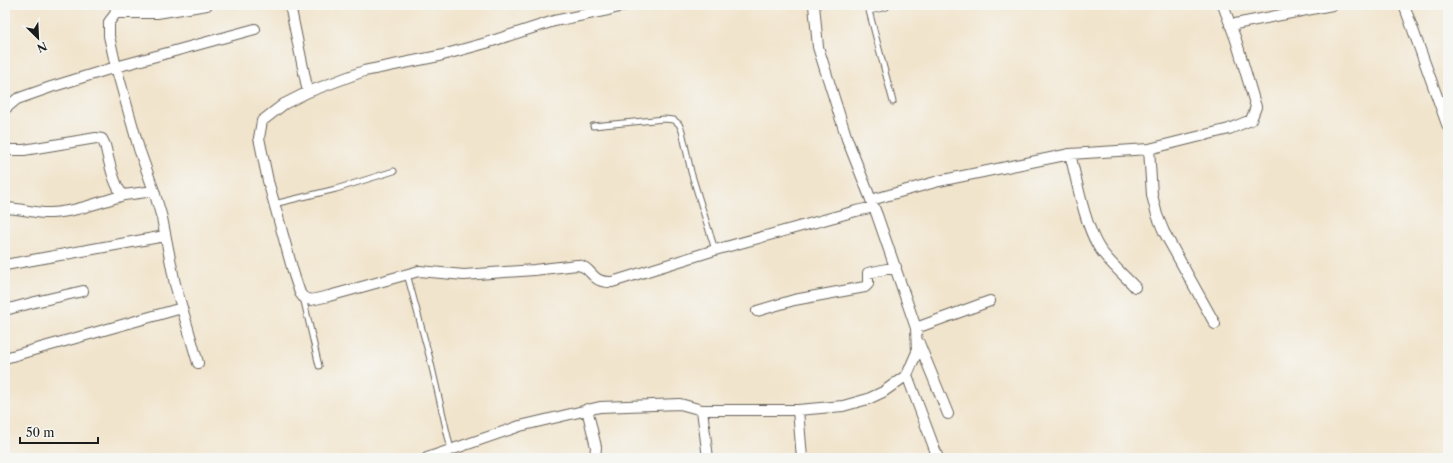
<svg xmlns="http://www.w3.org/2000/svg" width="1453" height="463" viewBox="0 0 1453 463" font-family="'Libre Caslon Text',serif">
	<rect width="100%" height="100%" fill="#f6f6f2"/>
	<filter id="ink" filterUnits="userSpaceOnUse"><feTurbulence type="fractalNoise" baseFrequency=".025" numOctaves="2"/><feDisplacementMap in="SourceGraphic" scale="8" xChannelSelector="R" yChannelSelector="G"/><feConvolveMatrix kernelMatrix="1 2 1 2 8 2 1 2 1" color-interpolation-filters="sRGB"/></filter>
	<filter id="wash" filterUnits="userSpaceOnUse"><feTurbulence type="fractalNoise" baseFrequency=".012" numOctaves="4" result="noise"/><feDisplacementMap in="SourceGraphic" scale="16" xChannelSelector="R" yChannelSelector="G"/><feGaussianBlur stdDeviation="0.9" result="paint"/><feColorMatrix in="noise" values="0 0 0 0 0 0 0 0 0 0 0 0 0 0 0 0 0 1.4 0 .05"/><feComposite in="paint" operator="in"/></filter>
	<g filter="url(#wash)">
		<rect width="100%" height="100%" fill="#f1e4cc"/>
	</g>
	<g filter="url(#ink)">
		<g fill="none" stroke-linecap="round" stroke-linejoin="round">
			<defs>
				<path id="lane" d="M868,7L893,102
					M593,126L664,119L674,120L679,124L682,131L691,172L715,250
					M274,204L336,189L394,171
					M407,274L430,359L451,450
					M303,297L319,366"/>
				<path id="street" d="M115,5L116,13L109,22V36L116,67L139,149L154,191L162,218L175,284L198,363
					M290,5L308,92
					M625,5L608,10L554,21L486,43L439,56L364,71L308,92L284,104L262,121L259,138L268,181L294,275L300,293L303,297L311,300L329,296L419,271L464,275L534,270L577,265C594,267 589,283 612,282L715,250L856,211L874,207
					M867,5L871,8L885,5
					M1404,5L1448,127
					M116,13H157L207,5
					M1230,25L1332,5
					M5,109L17,99L51,87L116,67L255,29
					M1149,149L1152,195L1157,215L1164,232L1215,324
					M5,150H24L96,138L102,139L105,145C108,156 114,189 124,195L154,191
					M1070,154C1077,181 1084,222 1098,246C1107,261 1123,274 1135,287
					M871,200L939,181L1070,154L1149,149L1229,129L1251,120L1256,107L1236,40L1223,5
					M5,208C21,208 36,214 51,213C74,212 101,202 124,195
					M5,265L165,236
					M5,310L35,302L83,291
					M757,311L794,300L865,287L868,284V273L896,267
					M916,328L990,301
					M919,343L948,414
					M5,358L182,308
					M907,375L938,458
					M587,409L596,447L595,458
					M702,410L708,458
					M798,410L802,458
					M427,458L520,426L600,407L680,404L702,410H798L843,406L868,399L883,392L907,375L917,352L916,328L877,215L847,139L818,47L814,5"/>
			</defs>
			<use href="#lane" stroke="#67625a" stroke-width="7"/>
			<use href="#street" stroke="#67625a" stroke-width="12"/>
			<use href="#lane" stroke="#fff" stroke-width="5"/>
			<use href="#street" stroke="#fff" stroke-width="10"/>
		</g>
	</g>
	<rect width="1453" height="463" fill="none" stroke="#f6f6f2" stroke-width="20"/>
	<g transform="translate(38 38) rotate(156)" stroke="#f6f6f2" stroke-width="3" paint-order="stroke">
	<path d="M0-3L7 15L0 10L-7 15Z" fill="#1c1c1c"/>
	<text y="-6" font-size="11" font-weight="bold" text-anchor="middle" fill="#1c1c1c">N</text>
	</g>
	<path d="M20 437v6h78v-6" fill="none" stroke="#1c1c1c" stroke-width="2"/>
	<text x="26" y="437" font-size="12" fill="#1c1c1c" stroke="#f6f6f2" stroke-width="3" paint-order="stroke">50 m</text>
</svg>
